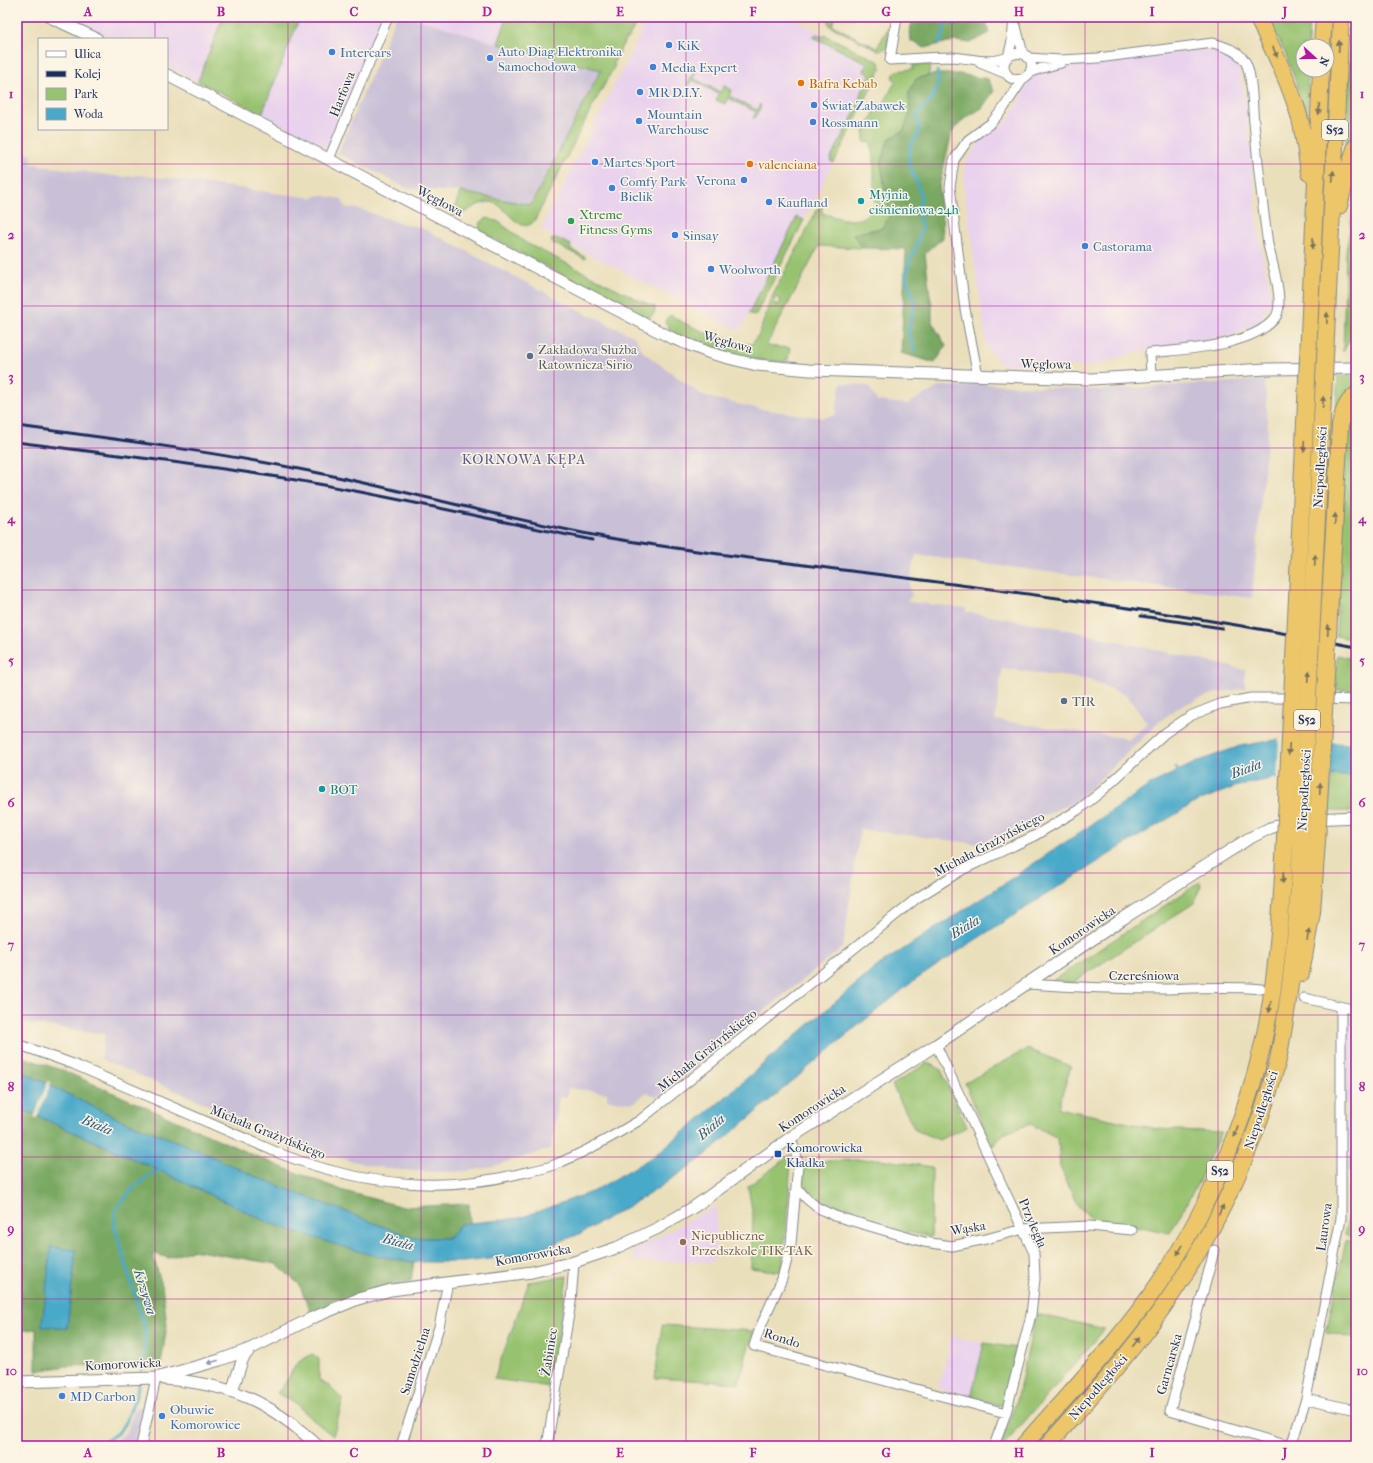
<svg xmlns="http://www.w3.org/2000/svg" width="1373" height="1463" viewBox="0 0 1373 1463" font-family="'IM FELL French Canon',serif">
	<rect width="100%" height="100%" fill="#fcf5e5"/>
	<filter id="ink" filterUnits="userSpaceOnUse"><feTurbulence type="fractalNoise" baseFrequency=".025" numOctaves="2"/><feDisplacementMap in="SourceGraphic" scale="8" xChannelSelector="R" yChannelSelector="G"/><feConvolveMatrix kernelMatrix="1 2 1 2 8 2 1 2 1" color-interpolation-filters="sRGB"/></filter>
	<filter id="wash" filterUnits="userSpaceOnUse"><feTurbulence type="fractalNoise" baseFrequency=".012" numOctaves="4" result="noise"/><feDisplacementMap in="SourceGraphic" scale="16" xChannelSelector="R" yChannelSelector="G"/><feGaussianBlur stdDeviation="0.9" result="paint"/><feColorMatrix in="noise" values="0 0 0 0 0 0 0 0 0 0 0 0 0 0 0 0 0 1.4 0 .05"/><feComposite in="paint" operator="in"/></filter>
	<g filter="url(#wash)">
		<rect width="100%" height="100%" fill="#eadfbb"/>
		<path fill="#e9d2ed" d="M70,17H223L198,81L167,66V39H114Z
			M300,17H384L328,149L262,114Z
			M412,17H507L498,44Z
			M649,17H790L876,60L881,65L880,72L804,220L797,217L740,331L541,230Z
			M1199,50H1213L1226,55L1239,70L1246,104L1260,244L1272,300L1259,323L1232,335L1132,353L1092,366H1027L1000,363L987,346L964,189L965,164L982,139L1007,121L1020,101L1025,87L1033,77L1042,72L1077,65Z
			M1347,1018L1356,1020V1178L1345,1176Z
			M716,1206L717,1232L713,1262L633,1261V1251Z
			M952,1336L984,1343L971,1397L938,1388Z"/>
		<path fill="#c9bfd7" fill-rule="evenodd" d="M396,17H412L498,44L601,70L531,205L460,192L409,189L338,153Z
			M17,152L32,154L31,164L122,177L141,175L313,198L318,195L342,199L345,207L359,209L403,224L420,227L590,316L600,319L607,324L634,336L643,352L703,396L760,409L824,418L835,415L841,383L869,386L877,401L907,404L941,386L968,387L970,383L1097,390L1265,380L1268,429L1252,598L916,555L909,587L912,595L907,602L966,608V612L1059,628L1245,670V688L1220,692L1200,698L1179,707L1159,722L1077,801L978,844L860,829L843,947L658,1097L647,1092L633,1103L607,1100V1093L568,1088L567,1097H559L551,1149L486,1168L467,1171L438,1172L401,1170L372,1166L336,1157L319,1152L101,1059L105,1034L17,1022ZM1002,668L1091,680L1127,696L1147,723L1128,740L1123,738L995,720Z
			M144,1406L134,1446H107L125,1434L136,1408Z"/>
		<path fill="#97c270" stroke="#597867" d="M223,17H300L262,114L198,81Z
			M507,17H639L628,39L626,38L613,64L615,65L590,111L535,220C522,238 506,207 495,203C479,198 467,216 452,216L460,192L531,205L601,70L498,44Z
			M1267,17H1309L1308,46H1303V70H1308L1307,123C1299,85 1286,51 1267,17Z
			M1352,17H1356V125L1345,161Z
			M830,18L835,19L832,25L877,48L888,28H889L887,40H889L887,47L882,50H877L830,26L828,21Z
			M816,34L824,37L825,35L876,60L879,62L881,68L834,163L830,161L831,158L858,106L856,105L870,75L864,71L867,63L813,37Z
			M930,64L929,75L916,79L909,93L910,113L904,130L888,140L881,165L890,216L882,228L853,234L862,248L819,246L766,346L790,348L788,359L784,362C764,361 743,358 723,352C706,347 689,339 671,332L666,322L668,317L671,315L682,322L704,332L734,340V342L741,344H752L760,332L770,301L778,305L781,300L776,297L774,301L771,299L819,206H822V213C839,218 863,228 872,207H874L876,203L874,199V155L870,142L866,143L864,141V133L876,109L880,111L896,80L892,78L896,71L913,69V65Z
			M694,72H696L693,78L720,92L724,86L732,90L729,96L757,110L760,104L761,106L755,118H753L756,112L728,98L725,104L716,100L719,94L693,80L689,86L688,84Z
			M1356,194V328L1343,352L1346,253Z
			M797,217L804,220L755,316L749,313Z
			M487,218L499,222L526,243L641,301L655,307C656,316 648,319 640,316L481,232L479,229L480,223Z
			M556,238L571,245L570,249L585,257V259L551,242L552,239L555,240Z
			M1338,376H1356V390L1344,397L1336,409Z
			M1356,408V640L1336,636L1346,429L1353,410Z
			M1337,655L1356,659V690H1336Z
			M1331,775L1356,777V811H1329Z
			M1200,882L1201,885L1194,903L1075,981L1076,983H1049Z
			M1027,1049L1071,1066L1058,1108L1157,1129L1221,1132L1199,1181L1170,1233L1127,1224L1095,1222L1077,1205L1060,1167L1058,1138L1030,1124L1003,1134L992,1147L965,1083Z
			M927,1063L935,1066L941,1070L967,1127L939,1140L915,1130L892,1085Z
			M1355,1142H1356V1171L1349,1170Z
			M791,1155L789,1192L782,1272L751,1268L753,1216L748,1186Z
			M879,1159L932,1167L931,1237L902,1231L823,1205L807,1191L802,1178L804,1162Z
			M1356,1182V1238L1344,1235Z
			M1346,1240L1356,1242V1339L1326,1332Z
			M567,1276L551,1387L494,1379L529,1282Z
			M1036,1314L1105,1329L1003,1446H999L1017,1400Z
			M662,1325L755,1331L747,1352L739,1383L655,1378Z
			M984,1343L1017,1348L1003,1406L971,1397Z
			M312,1354L319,1359V1381L329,1386L343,1400L333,1436L312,1419L296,1404L277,1393L286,1382L297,1363Z"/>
		<path fill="#79a862" stroke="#4a6c60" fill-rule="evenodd" d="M914,17H985L989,33L970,43L956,41L944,43L925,48L911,41L910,29Z
			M936,74H959L988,79L994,91L982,108L964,119L952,132L939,187L942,207L943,238L925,253L930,296L932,305V322L946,346L935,363L901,353L906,249L862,248L853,234L882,228L890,216L881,165L888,140L904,130L910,113L909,93L916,79Z
			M17,1055L64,1071L274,1164L344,1191L403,1207L469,1204L470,1223L460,1224L449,1238H413L325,1204L261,1179L186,1145L119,1119L73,1097L46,1083L17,1070Z
			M17,1107L156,1169L272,1224L372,1255L414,1262L411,1281C374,1288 345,1299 311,1313L299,1284L276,1264L192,1250L169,1258L152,1253L162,1285L167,1325L161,1364L67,1366L36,1371V1329L17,1331ZM50,1247L76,1250L67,1329Z"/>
		<path fill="#4aa9c9" stroke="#326c94" d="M1275,740L1356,744V777L1324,774L1274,778L1238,786L1198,801L1124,845L972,942L911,983L850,1032L702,1158L651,1193L582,1233L525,1255L462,1262H414L372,1255L334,1244L272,1224L156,1169L17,1107V1070L46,1083L73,1097L119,1119L186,1145L261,1179L325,1204L413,1238H449L460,1224L520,1218L594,1191L654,1156L714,1107L787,1043L879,965L993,891L1153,783L1199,761L1240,746Z
			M51,1247L76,1250L67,1329L42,1326Z"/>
		<path fill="#eadfbb" d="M1279,738L1297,739L1295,778L1277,780Z
			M48,1081L51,1083L37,1118L34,1117Z"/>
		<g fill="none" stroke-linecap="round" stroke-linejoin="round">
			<path stroke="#4aa9c9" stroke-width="3" d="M940,43L948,17
				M915,352L908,331L915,303L906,277L908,266L914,252L922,228L918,212L921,196L916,180L911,169L908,160L911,144L917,136L920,128C911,110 925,110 932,99C937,90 941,80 937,71
				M1176,767L1181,774
				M94,1446L104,1442L119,1432L127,1419L136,1396L145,1355V1329L115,1227V1211L133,1188L153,1173L163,1169"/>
		</g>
	</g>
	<g filter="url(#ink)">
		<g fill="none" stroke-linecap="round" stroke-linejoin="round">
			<defs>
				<path id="minor" d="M897,17L890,60C911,59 932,57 952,57C971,58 989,65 1008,57L1012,41L1014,18
					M1016,26L1023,54
					M1028,58L1061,60L1098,58L1213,43C1224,46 1240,51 1246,63C1253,79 1252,105 1254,123C1258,163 1262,204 1268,244C1271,260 1286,304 1275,318C1252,347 1185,349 1150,353L1151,376
					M980,63L1007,74
					M1030,73L1039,69L1061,63
					M329,159L388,17
					M978,376L965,309L950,187L954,160L968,140L991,123L1003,109L1023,79L1030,73C1040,44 994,50 1006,73C1010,80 1016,80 1023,79
					M1321,699L1356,700
					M1027,984C1072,987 1118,989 1164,989C1196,988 1229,986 1261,989
					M1304,998L1356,1010
					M17,1044L73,1064L281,1154C358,1184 441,1194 522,1173C532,1171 544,1169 554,1165C584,1153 612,1137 640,1120L917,898L962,870L1034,836L1078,810L1101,792L1165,733L1190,716L1220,704L1251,698H1296
					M936,1045L1034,1253L1035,1279L1031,1315L1006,1413L994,1446
					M790,1138L795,1149L798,1165L791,1244L782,1279L760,1328L754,1346L1006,1413
					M797,1188L807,1199L818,1208L835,1216L924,1242L952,1246L986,1239L1023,1229L1089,1226L1132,1230
					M1214,1250L1211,1263L1170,1411L1289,1446
					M1306,1399L1356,1410
					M141,1446L156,1378
					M401,1446L439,1327L448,1282
					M547,1446L571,1302L574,1262
					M1291,1446L1306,1399L1341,1218V1007"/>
				<path id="tertiary" d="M50,17L97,39
					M167,75L654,329L672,338L710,353L732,359L757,365L809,370L1091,379L1267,369L1356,368
					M1313,819L1356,817
					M164,1379C231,1384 269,1401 318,1446
					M17,1382L156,1378L220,1360L250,1349L312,1318L358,1299L391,1290L532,1272L574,1262L616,1248L658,1228L694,1207L790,1138L936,1045L1124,918L1248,839L1270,828L1292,822
					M232,1391L243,1358L250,1349"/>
				<path id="motorway" d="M1257,17C1273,48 1288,79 1298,112C1304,131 1306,153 1309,173
					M1322,46L1324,17
					M1339,206L1348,171L1356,146
					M1308,357L1321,70
					M1325,357L1341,17
					M1297,598L1307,379
					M1313,599L1324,378
					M1330,600L1340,426C1343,413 1345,403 1356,395
					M1301,974L1312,912L1317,841
					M1023,1446C1069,1393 1119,1342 1159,1283C1213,1202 1252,1109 1269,1013C1279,955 1282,897 1285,839
					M1047,1446C1090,1397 1136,1348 1172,1294C1220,1222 1256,1143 1278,1060C1281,1044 1284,1029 1286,1013C1295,956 1299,898 1301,840"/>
			</defs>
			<use href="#minor" stroke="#82878c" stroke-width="11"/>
			<use href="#tertiary" stroke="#82878c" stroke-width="13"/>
			<use href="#motorway" stroke="#82878c" stroke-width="18"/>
			<use href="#minor" stroke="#fff" stroke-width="9"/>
			<use href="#tertiary" stroke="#fff" stroke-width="11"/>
			<use href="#motorway" stroke="#ecc669" stroke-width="16"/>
			<path stroke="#1b2f5e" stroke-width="3" d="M17,426C116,439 215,452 314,472C407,491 499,517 593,535C676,550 760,559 843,570C1015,592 1186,613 1356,647
				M17,442C108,454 199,464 290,479C391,496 491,520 592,540
				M1141,616L1222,628"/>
			<defs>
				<path id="motorway-bridge" d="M1324,378L1325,357
					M1307,379L1308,357
					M1285,839L1297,598
					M1301,840L1313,599
					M1317,841L1330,600"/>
			</defs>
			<use href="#motorway-bridge" stroke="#82878c" stroke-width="18" stroke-linecap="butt"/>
			<use href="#motorway-bridge" stroke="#ecc669" stroke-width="16"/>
		</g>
		<defs><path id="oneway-solid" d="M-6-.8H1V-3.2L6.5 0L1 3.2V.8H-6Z"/></defs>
		<g fill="#797363">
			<use href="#oneway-solid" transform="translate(1339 46) rotate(-87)"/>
			<use href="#oneway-solid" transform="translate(1275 52) rotate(67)"/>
			<use href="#oneway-solid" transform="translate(1319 109) rotate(93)"/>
			<use href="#oneway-solid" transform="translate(1333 176) rotate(-87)"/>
			<use href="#oneway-solid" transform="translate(1313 243) rotate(92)"/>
			<use href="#oneway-solid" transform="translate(1327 318) rotate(-88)"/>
			<use href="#oneway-solid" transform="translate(1323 402) rotate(-87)"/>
			<use href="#oneway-solid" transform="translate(1304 446) rotate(93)"/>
			<use href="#oneway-solid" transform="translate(1335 519) rotate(-87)"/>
			<use href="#oneway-solid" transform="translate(1315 560) rotate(-87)"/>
			<use href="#oneway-solid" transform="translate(1328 630) rotate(-87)"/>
			<use href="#oneway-solid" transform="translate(1309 676) rotate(-87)"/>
			<use href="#oneway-solid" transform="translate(1289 749) rotate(93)"/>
			<use href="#oneway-solid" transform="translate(1320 788) rotate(-87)"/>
			<use href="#oneway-solid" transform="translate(1283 878) rotate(93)"/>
			<use href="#oneway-solid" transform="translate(1308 935) rotate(-81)"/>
			<use href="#oneway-solid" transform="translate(1270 1007) rotate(99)"/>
			<use href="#oneway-solid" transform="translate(1236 1132) rotate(110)"/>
			<use href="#oneway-solid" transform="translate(1221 1210) rotate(-64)"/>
			<use href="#oneway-solid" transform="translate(1180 1250) rotate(121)"/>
			<use href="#oneway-solid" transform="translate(1136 1342) rotate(-52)"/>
		</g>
		<use fill="#8d97ae" href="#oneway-solid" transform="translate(213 1362) rotate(163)"/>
	</g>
	<path fill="none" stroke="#b5179e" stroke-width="1" stroke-opacity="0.55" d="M155,17V39M288,17V1446M421,17V1446M554,17V1446M686,17V1446M819,17V1446M952,17V1446M1085,17V1446M1218,17V1446M155,129V1446M17,164H1356M17,306H1356M17,448H1356M17,590H1356M17,732H1356M17,873H1356M17,1015H1356M17,1157H1356M17,1299H1356"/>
	<g fill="#3f7fe0" stroke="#fcf5e5" stroke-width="1.5">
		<circle cx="669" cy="45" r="4"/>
		<circle cx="332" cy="52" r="4"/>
		<circle cx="490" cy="58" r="4"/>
		<circle cx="653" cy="67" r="4"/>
		<circle cx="640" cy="92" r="4"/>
		<circle cx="814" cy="105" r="4"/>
		<circle cx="639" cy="121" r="4"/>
		<circle cx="813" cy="122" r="4"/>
		<circle cx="595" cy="162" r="4"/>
		<circle cx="744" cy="180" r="4"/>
		<circle cx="612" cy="188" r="4"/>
		<circle cx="769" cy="202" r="4"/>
		<circle cx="675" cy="235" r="4"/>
		<circle cx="1085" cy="246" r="4"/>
		<circle cx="711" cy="269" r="4"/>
		<circle cx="62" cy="1396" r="4"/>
		<circle cx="162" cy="1416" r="4"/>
	</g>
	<g fill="#e8710a" stroke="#fcf5e5" stroke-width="1.5">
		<circle cx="801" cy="83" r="4"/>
		<circle cx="750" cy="164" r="4"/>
	</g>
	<g fill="#0f9aa8" stroke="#fcf5e5" stroke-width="1.5">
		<circle cx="861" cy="201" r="4"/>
		<circle cx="322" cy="789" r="4"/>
	</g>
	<circle fill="#2e9e5b" stroke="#fcf5e5" stroke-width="1.5" cx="571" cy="221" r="4"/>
	<g fill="#5c6f8a" stroke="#fcf5e5" stroke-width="1.5">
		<circle cx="530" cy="356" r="4"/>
		<circle cx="1064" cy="701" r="4"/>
	</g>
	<rect fill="#1a4fb4" stroke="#fcf5e5" stroke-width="1.5" x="774" y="1150" width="8" height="8" rx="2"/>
	<circle fill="#8d6e63" stroke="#fcf5e5" stroke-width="1.5" cx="683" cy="1242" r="4"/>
	<g text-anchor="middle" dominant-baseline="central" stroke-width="3" stroke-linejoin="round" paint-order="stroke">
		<g fill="#fcf5e5" stroke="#5e6a86" stroke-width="1">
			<rect x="1322" y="120" width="26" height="20" rx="3"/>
			<rect x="1294" y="710" width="26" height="20" rx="3"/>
			<rect x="1207" y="1161" width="26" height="20" rx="3"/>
		</g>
		<g font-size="12" font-weight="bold" fill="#1b2f5e">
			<text x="1335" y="130">S52</text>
			<text x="1307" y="720">S52</text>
			<text x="1220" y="1171">S52</text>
		</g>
		<g font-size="13" fill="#366cbe" stroke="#fcf5e5" text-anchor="start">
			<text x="677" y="45">KiK</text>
			<text x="498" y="51">Auto Diag Elektronika<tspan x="498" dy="15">Samochodowa</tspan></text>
			<text x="340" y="52">Intercars</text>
			<text x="661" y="67">Media Expert</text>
			<text x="648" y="92">MR D.I.Y.</text>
			<text x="822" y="105">Świat Zabawek</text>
			<text x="647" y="114">Mountain<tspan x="647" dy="15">Warehouse</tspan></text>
			<text x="821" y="122">Rossmann</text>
			<text x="603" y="162">Martes Sport</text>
			<text x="736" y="180" text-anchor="end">Verona</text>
			<text x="620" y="181">Comfy Park<tspan x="620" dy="15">Bielik</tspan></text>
			<text x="777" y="202">Kaufland</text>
			<text x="683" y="235">Sinsay</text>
			<text x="1093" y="246">Castorama</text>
			<text x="719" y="269">Woolworth</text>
			<text x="70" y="1396">MD Carbon</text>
			<text x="170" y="1409">Obuwie<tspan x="170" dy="15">Komorowice</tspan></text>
		</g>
		<g font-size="13" fill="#c56008" stroke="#fcf5e5" text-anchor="start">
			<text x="809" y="83">Bafra Kebab</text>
			<text x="758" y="164">valenciana</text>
		</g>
		<g font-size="13" fill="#1b2f5e" stroke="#fcf5e5">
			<text transform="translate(342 94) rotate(-68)">Harfowa</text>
			<text transform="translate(440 201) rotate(28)">Węglowa</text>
			<text transform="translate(728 342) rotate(16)">Węglowa</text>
			<text transform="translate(1046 364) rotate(1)">Węglowa</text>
			<text transform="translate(1320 467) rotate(-87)">Niepodległości</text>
			<text transform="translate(1304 790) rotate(-87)">Niepodległości</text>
			<text transform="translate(989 844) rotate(-28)">Michała Grażyńskiego</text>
			<text transform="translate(1082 930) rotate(-34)">Komorowicka</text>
			<text x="1144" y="975">Czereśniowa</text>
			<text transform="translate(707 1050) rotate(-39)">Michała Grażyńskiego</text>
			<text transform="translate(812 1108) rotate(-33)">Komorowicka</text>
			<text transform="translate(1261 1110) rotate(-72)">Niepodległości</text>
			<text transform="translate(268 1132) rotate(22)">Michała Grażyńskiego</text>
			<text transform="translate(1033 1223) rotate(67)">Przyległa</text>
			<text transform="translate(1324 1227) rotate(-82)">Laurowa</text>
			<text transform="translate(968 1228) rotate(-9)">Wąska</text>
			<text transform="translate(533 1255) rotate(-10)">Komorowicka</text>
			<text transform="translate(782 1338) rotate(18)">Rondo</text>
			<text transform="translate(549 1352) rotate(-81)">Żabiniec</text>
			<text transform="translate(415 1361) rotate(-72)">Samodzielna</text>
			<text transform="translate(123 1364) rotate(-3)">Komorowicka</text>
			<text transform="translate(1169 1364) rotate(-74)">Garncarska</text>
			<text transform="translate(1098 1387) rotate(-49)">Niepodległości</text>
		</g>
		<g font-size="13" fill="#0d838f" stroke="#fcf5e5" text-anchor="start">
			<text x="869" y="194">Myjnia<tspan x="869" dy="15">ciśnieniowa 24h</tspan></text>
			<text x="330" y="789">BOT</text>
		</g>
		<g font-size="13" fill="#27864d" stroke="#fcf5e5" text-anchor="start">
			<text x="579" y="214">Xtreme<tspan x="579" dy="15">Fitness Gyms</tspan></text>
		</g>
		<g font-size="13" fill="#4e5e75" stroke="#fcf5e5" text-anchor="start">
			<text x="538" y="349">Zakładowa Służba<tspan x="538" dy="15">Ratownicza Sirio</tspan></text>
			<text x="1072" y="701">TIR</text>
		</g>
		<g font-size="13" fill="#164399" stroke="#fcf5e5" text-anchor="start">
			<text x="786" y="1147">Komorowicka<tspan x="786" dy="15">Kładka</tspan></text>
		</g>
		<g font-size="13" fill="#785e54" stroke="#fcf5e5" text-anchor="start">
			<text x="691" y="1235">Niepubliczne<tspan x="691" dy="15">Przedszkole TIK-TAK</tspan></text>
		</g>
		<g font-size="14" letter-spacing="1" fill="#585b8d" stroke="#fcf5e5">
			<text x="524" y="459">KORNOWA KĘPA</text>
		</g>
		<g font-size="14" font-style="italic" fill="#2b5a83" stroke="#fcf5e5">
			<text transform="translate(1246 769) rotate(-20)">Biała</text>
			<text transform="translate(965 927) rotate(-31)">Biała</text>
			<text transform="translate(97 1125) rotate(23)">Biała</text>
			<text transform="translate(711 1127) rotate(-40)">Biała</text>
			<text transform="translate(398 1242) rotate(15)">Biała</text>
			<text transform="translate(145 1292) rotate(73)">Krzywa</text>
		</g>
	</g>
	<rect width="1373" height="1463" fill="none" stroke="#fcf5e5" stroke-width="44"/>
	<rect x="38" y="38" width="130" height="92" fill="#fcf5e5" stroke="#a2a6af"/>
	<rect x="46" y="51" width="20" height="6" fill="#ffffff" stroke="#a2a6af"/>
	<text x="74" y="58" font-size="12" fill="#1b2f5e">Ulica</text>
	<rect x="46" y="71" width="20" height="6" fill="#1b2f5e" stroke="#a2a6af"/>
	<text x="74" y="78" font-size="12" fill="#1b2f5e">Kolej</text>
	<rect x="46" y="88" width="20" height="12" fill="#97c270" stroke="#a2a6af"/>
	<text x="74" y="98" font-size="12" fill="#1b2f5e">Park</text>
	<rect x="46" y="108" width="20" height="12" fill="#4aa9c9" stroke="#a2a6af"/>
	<text x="74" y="118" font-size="12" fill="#1b2f5e">Woda</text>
	<g transform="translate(1315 58) rotate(111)"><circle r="19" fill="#fcf5e5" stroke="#a2a6af"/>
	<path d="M0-3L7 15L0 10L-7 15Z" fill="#b5179e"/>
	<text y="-6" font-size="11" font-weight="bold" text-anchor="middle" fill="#1b2f5e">N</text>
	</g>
	<rect x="22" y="22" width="1329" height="1419" fill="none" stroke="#b5179e" stroke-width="1.5"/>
	<g font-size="13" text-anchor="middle" font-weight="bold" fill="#b5179e">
		<text x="88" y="16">A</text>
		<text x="221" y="16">B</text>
		<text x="354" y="16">C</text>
		<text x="487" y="16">D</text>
		<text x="620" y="16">E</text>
		<text x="753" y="16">F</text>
		<text x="886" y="16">G</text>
		<text x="1019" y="16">H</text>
		<text x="1152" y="16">I</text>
		<text x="1285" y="16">J</text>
		<text x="11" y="98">1</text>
		<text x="1362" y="98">1</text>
		<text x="11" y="239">2</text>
		<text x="1362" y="239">2</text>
		<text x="11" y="381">3</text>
		<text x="1362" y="381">3</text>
		<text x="11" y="523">4</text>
		<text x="1362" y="523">4</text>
		<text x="11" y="665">5</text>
		<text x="1362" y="665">5</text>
		<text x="11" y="807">6</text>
		<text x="1362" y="807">6</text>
		<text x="11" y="949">7</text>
		<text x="1362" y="949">7</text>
		<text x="11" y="1091">8</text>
		<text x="1362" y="1091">8</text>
		<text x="11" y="1233">9</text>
		<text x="1362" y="1233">9</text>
		<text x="11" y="1375">10</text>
		<text x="1362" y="1375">10</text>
		<text x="88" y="1457">A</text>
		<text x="221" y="1457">B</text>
		<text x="354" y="1457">C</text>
		<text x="487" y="1457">D</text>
		<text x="620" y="1457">E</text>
		<text x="753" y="1457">F</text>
		<text x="886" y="1457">G</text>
		<text x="1019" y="1457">H</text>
		<text x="1152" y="1457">I</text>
		<text x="1285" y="1457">J</text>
	</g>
</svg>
